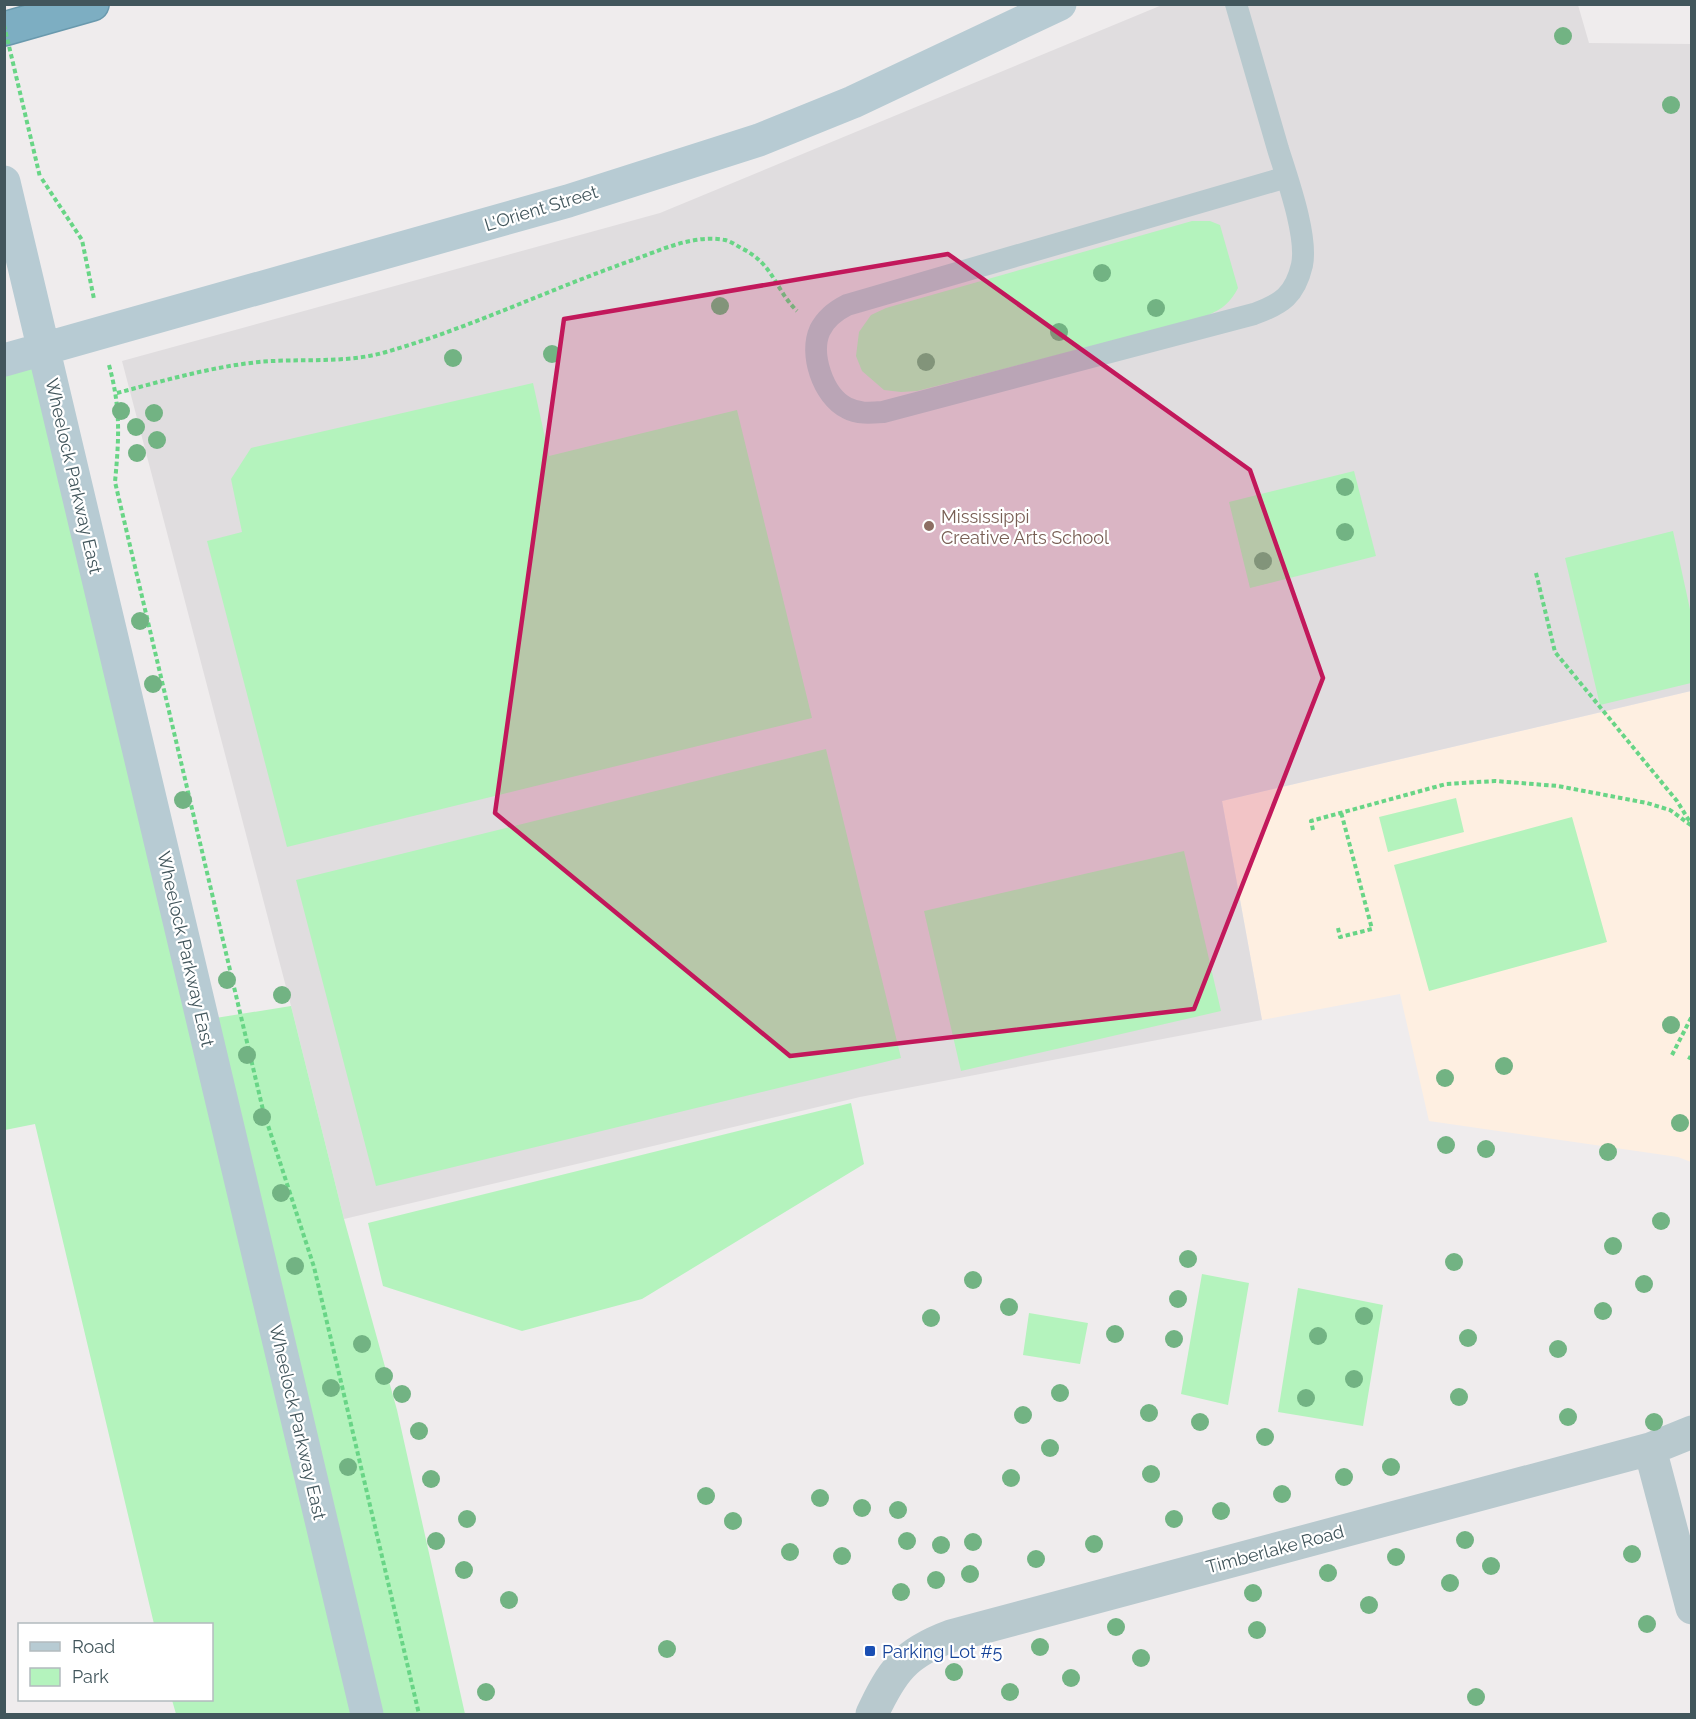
<svg xmlns="http://www.w3.org/2000/svg" width="1696" height="1719" viewBox="0 0 1696 1719" font-family="Raleway,sans-serif">
	<rect width="100%" height="100%" fill="#efeced"/>
	<path fill="#feefe1" d="M1691,691V1162L1678,1157L1429,1121L1400,994L1262,1020L1222,801Z"/>
	<path fill="#e0dddf" d="M1162,5H1578L1589,43L1691,44V691L1222,801L1262,1020L860,1097L344,1219L291,1006L122,361L660,213Z"/>
	<path fill="#b4f3bd" d="M1192,221H1210L1220,225L1238,288C1228,307 1218,311 1199,319L917,391L901,392L884,390L862,371L856,356L859,332L871,315L886,308Z
		M44,349L203,1020L291,1006L344,1219L397,1410L465,1714H176L172,1700H212V1624H154L35,1124L5,1130L4,360Z
		M533,383L549,456L737,410L812,718L287,847L207,541L242,532L231,479L251,448Z
		M1354,471L1376,556L1250,588L1229,502Z
		M1673,531L1691,614V683L1600,705L1565,558Z
		M826,749L901,1058L376,1186L296,880Z
		M1456,798L1464,832L1388,852L1379,817Z
		M1572,817L1607,942L1429,991L1394,865Z
		M1184,851L1221,1011L961,1071L924,911Z
		M851,1103L864,1164L642,1299L522,1331L383,1286L368,1223Z
		M1202,1274L1249,1283L1228,1405L1181,1394Z
		M1298,1288L1383,1305L1363,1426L1278,1412Z
		M1029,1313L1088,1323L1080,1364L1023,1355Z"/>
	<g fill="none" stroke-linecap="round" stroke-linejoin="round">
		<defs>
			<path id="highway" d="M4,29L92,4"/>
		</defs>
		<use href="#highway" stroke="#6999ad" stroke-width="36"/>
		<path stroke="#68d586" stroke-width="4" stroke-dasharray="4.5 3" stroke-linecap="butt" d="M42,179L82,240L94,299
			M109,365C121,408 119,439 115,482L263,1110L314,1267L419,1714
			M117,393C163,381 210,367 259,362C300,358 345,364 386,352C470,328 550,289 633,260C661,250 694,234 725,240C730,241 736,245 741,248C774,264 774,288 797,311
			M1536,573L1555,652L1677,801L1690,822
			M1313,830L1311,821L1446,784L1495,781L1558,786L1647,803L1670,810L1692,826
			M1338,928L1340,937L1372,929L1341,812
			M1672,1055L1692,1016
			M1688,1057L1692,1059"/>
		<path stroke="#b8c9ce" stroke-width="22" d="M1236,4C1250,53 1264,101 1278,149C1287,178 1308,236 1302,265C1295,295 1282,304 1254,314L883,412C870,413 858,414 847,408C823,396 809,354 820,330C826,318 835,311 847,305L1287,177"/>
		<path stroke="#b8c9ce" stroke-width="33" d="M1650,1449L1692,1608
			M872,1714C892,1671 905,1653 951,1636L1650,1449L1692,1432"/>
		<path stroke="#b7cbd3" stroke-width="33" d="M4,182L367,1714
			M4,360L568,201L759,140L853,102L1060,4"/>
		<use href="#highway" stroke="#7daec2" stroke-width="33"/>
		<path stroke="#68d586" stroke-width="4" stroke-dasharray="4.5 3" stroke-linecap="butt" d="M4,25L40,177"/>
	</g>
	<g fill="#72b383">
		<circle cx="1563" cy="36" r="9"/>
		<circle cx="1671" cy="105" r="9"/>
		<circle cx="1102" cy="273" r="9"/>
		<circle cx="720" cy="306" r="9"/>
		<circle cx="1156" cy="308" r="9"/>
		<circle cx="1059" cy="332" r="9"/>
		<circle cx="552" cy="354" r="9"/>
		<circle cx="453" cy="358" r="9"/>
		<circle cx="926" cy="362" r="9"/>
		<circle cx="121" cy="411" r="9"/>
		<circle cx="154" cy="413" r="9"/>
		<circle cx="136" cy="427" r="9"/>
		<circle cx="157" cy="440" r="9"/>
		<circle cx="137" cy="453" r="9"/>
		<circle cx="1345" cy="487" r="9"/>
		<circle cx="1345" cy="532" r="9"/>
		<circle cx="1263" cy="561" r="9"/>
		<circle cx="140" cy="621" r="9"/>
		<circle cx="153" cy="684" r="9"/>
		<circle cx="183" cy="800" r="9"/>
		<circle cx="227" cy="980" r="9"/>
		<circle cx="282" cy="995" r="9"/>
		<circle cx="1671" cy="1025" r="9"/>
		<circle cx="247" cy="1055" r="9"/>
		<circle cx="1504" cy="1066" r="9"/>
		<circle cx="1445" cy="1078" r="9"/>
		<circle cx="262" cy="1117" r="9"/>
		<circle cx="1680" cy="1123" r="9"/>
		<circle cx="1446" cy="1145" r="9"/>
		<circle cx="1486" cy="1149" r="9"/>
		<circle cx="1608" cy="1152" r="9"/>
		<circle cx="281" cy="1193" r="9"/>
		<circle cx="1661" cy="1221" r="9"/>
		<circle cx="1613" cy="1246" r="9"/>
		<circle cx="1188" cy="1259" r="9"/>
		<circle cx="1454" cy="1262" r="9"/>
		<circle cx="295" cy="1266" r="9"/>
		<circle cx="973" cy="1280" r="9"/>
		<circle cx="1644" cy="1284" r="9"/>
		<circle cx="1178" cy="1299" r="9"/>
		<circle cx="1009" cy="1307" r="9"/>
		<circle cx="1603" cy="1311" r="9"/>
		<circle cx="1364" cy="1316" r="9"/>
		<circle cx="931" cy="1318" r="9"/>
		<circle cx="1115" cy="1334" r="9"/>
		<circle cx="1318" cy="1336" r="9"/>
		<circle cx="1468" cy="1338" r="9"/>
		<circle cx="1174" cy="1339" r="9"/>
		<circle cx="362" cy="1344" r="9"/>
		<circle cx="1558" cy="1349" r="9"/>
		<circle cx="384" cy="1376" r="9"/>
		<circle cx="1354" cy="1379" r="9"/>
		<circle cx="331" cy="1388" r="9"/>
		<circle cx="1060" cy="1393" r="9"/>
		<circle cx="402" cy="1394" r="9"/>
		<circle cx="1459" cy="1397" r="9"/>
		<circle cx="1306" cy="1398" r="9"/>
		<circle cx="1149" cy="1413" r="9"/>
		<circle cx="1023" cy="1415" r="9"/>
		<circle cx="1568" cy="1417" r="9"/>
		<circle cx="1200" cy="1422" r="9"/>
		<circle cx="1654" cy="1422" r="9"/>
		<circle cx="419" cy="1431" r="9"/>
		<circle cx="1265" cy="1437" r="9"/>
		<circle cx="1050" cy="1448" r="9"/>
		<circle cx="348" cy="1467" r="9"/>
		<circle cx="1391" cy="1467" r="9"/>
		<circle cx="1151" cy="1474" r="9"/>
		<circle cx="1344" cy="1477" r="9"/>
		<circle cx="1011" cy="1478" r="9"/>
		<circle cx="431" cy="1479" r="9"/>
		<circle cx="1282" cy="1494" r="9"/>
		<circle cx="706" cy="1496" r="9"/>
		<circle cx="820" cy="1498" r="9"/>
		<circle cx="862" cy="1508" r="9"/>
		<circle cx="898" cy="1510" r="9"/>
		<circle cx="1221" cy="1511" r="9"/>
		<circle cx="467" cy="1519" r="9"/>
		<circle cx="1174" cy="1519" r="9"/>
		<circle cx="733" cy="1521" r="9"/>
		<circle cx="1465" cy="1540" r="9"/>
		<circle cx="436" cy="1541" r="9"/>
		<circle cx="907" cy="1541" r="9"/>
		<circle cx="973" cy="1542" r="9"/>
		<circle cx="1094" cy="1544" r="9"/>
		<circle cx="941" cy="1545" r="9"/>
		<circle cx="790" cy="1552" r="9"/>
		<circle cx="1632" cy="1554" r="9"/>
		<circle cx="842" cy="1556" r="9"/>
		<circle cx="1396" cy="1557" r="9"/>
		<circle cx="1036" cy="1559" r="9"/>
		<circle cx="1491" cy="1566" r="9"/>
		<circle cx="464" cy="1570" r="9"/>
		<circle cx="1328" cy="1573" r="9"/>
		<circle cx="970" cy="1574" r="9"/>
		<circle cx="936" cy="1580" r="9"/>
		<circle cx="1450" cy="1583" r="9"/>
		<circle cx="901" cy="1592" r="9"/>
		<circle cx="1253" cy="1593" r="9"/>
		<circle cx="509" cy="1600" r="9"/>
		<circle cx="1369" cy="1605" r="9"/>
		<circle cx="1647" cy="1624" r="9"/>
		<circle cx="1116" cy="1627" r="9"/>
		<circle cx="1257" cy="1630" r="9"/>
		<circle cx="1040" cy="1647" r="9"/>
		<circle cx="667" cy="1649" r="9"/>
		<circle cx="1141" cy="1658" r="9"/>
		<circle cx="954" cy="1672" r="9"/>
		<circle cx="1071" cy="1678" r="9"/>
		<circle cx="486" cy="1692" r="9"/>
		<circle cx="1010" cy="1692" r="9"/>
		<circle cx="1476" cy="1697" r="9"/>
	</g>
	<path fill="#c2185b" fill-opacity="0.2" stroke="#c2185b" stroke-width="4.5" stroke-linejoin="round" d="M948,254L1250,470L1323,678L1194,1009L790,1056L495,813L564,319Z"/>
	<circle fill="#8d6e63" stroke="#fff" stroke-width="2" cx="929" cy="526" r="6"/>
	<rect fill="#1a4fb4" stroke="#fff" stroke-width="2" x="864" y="1645" width="12" height="12" rx="3"/>
	<g text-anchor="middle" dominant-baseline="central" stroke-width="4.5" stroke-linejoin="round" paint-order="stroke">
		<g font-size="18" fill="#42565c" stroke="#fff">
			<text transform="translate(541 208) rotate(-17)">L'Orient Street</text>
			<text transform="translate(74 476) rotate(77)">Wheelock Parkway East</text>
			<text transform="translate(186 949) rotate(77)">Wheelock Parkway East</text>
			<text transform="translate(298 1422) rotate(77)">Wheelock Parkway East</text>
			<text transform="translate(1275 1549) rotate(-15)">Timberlake Road</text>
		</g>
		<g font-size="18" fill="#785e54" stroke="#fff" text-anchor="start">
			<text x="941" y="516">Mississippi<tspan x="941" dy="21">Creative Arts School</tspan></text>
		</g>
		<g font-size="18" fill="#164399" stroke="#fff" text-anchor="start">
			<text x="882" y="1651">Parking Lot #5</text>
		</g>
	</g>
	<rect width="1696" height="1719" fill="none" stroke="#42565c" stroke-width="12"/>
	<rect x="18" y="1623" width="195" height="78" fill="#ffffff" stroke="#b3bbbe" stroke-width="1.5"/>
	<rect x="30" y="1642" width="30" height="9" fill="#b7cbd3" stroke="#b3bbbe" stroke-width="1.5"/>
	<text x="72" y="1653" font-size="18" fill="#42565c">Road</text>
	<rect x="30" y="1668" width="30" height="18" fill="#b4f3bd" stroke="#b3bbbe" stroke-width="1.5"/>
	<text x="72" y="1683" font-size="18" fill="#42565c">Park</text>
</svg>
